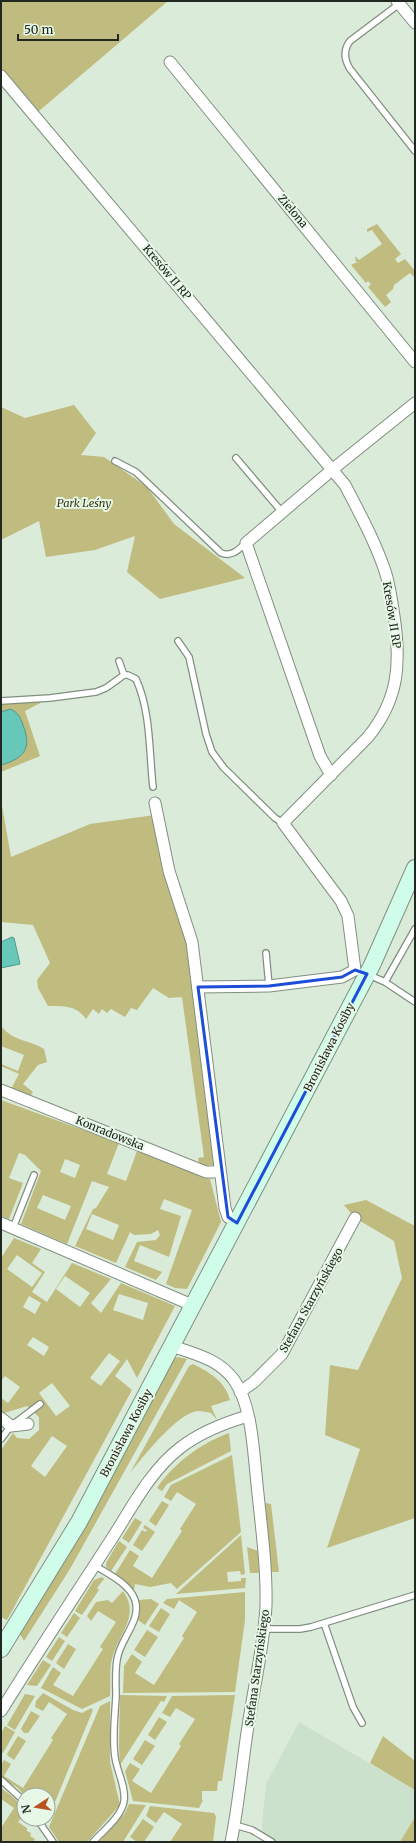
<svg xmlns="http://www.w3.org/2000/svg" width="416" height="1843" viewBox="0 0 416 1843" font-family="Merriweather,serif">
	<rect width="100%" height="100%" fill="#dbebda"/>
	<path fill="#cce1cb" d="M299,1722L415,1790V1817L400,1842H272L261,1836L266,1784Z"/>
	<path fill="#c0bb7e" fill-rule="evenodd" d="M1,1H168L39,111L1,69Z
		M377,224L401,254L395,259L398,263L405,259L415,271V278L410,273L394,285L393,289L386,295L391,302L385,307L368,287L371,284L368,281L366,283L351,265L355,263L360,262H356L355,256L359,260L382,244L372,230L367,232V229Z
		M74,405L96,433L81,455L104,457L147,487L174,524L245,578L160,599L127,572L135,536L95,550L46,557L39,521L1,540V407L25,418Z
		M46,700L25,711L40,756L1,772V765L7,763L1,704Z
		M1,800L11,857L90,824L155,815L190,943L214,1165L203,1166L199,1163L198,1158L204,1157L182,997L169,998L153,988L137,1010L131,1008L125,1017L111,1009L107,1013L102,1009L99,1014L93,1009L86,1019C75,1004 64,1007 48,1006L38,988L37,980L50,963L33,925L1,922Z
		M1,1026C14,1042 28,1039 44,1049L47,1062L38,1065L23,1084L33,1092L31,1095L24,1096L11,1089L19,1074L1,1066V1064L18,1071L24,1055L1,1046Z
		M1,1100L119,1143L107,1174L126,1181L137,1151L210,1179L221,1222L187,1289L175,1288L166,1284L192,1210L164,1199L160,1209L181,1216L169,1257L140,1245L134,1261L162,1272L156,1280L125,1267L137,1242L156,1240L160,1235L158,1230L151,1234L134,1235L130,1232L116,1263L75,1246L93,1209L96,1208L109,1187L92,1181L67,1244L21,1224L41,1171L25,1155L19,1153L9,1178L23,1183L9,1219L1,1216ZM65,1159L80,1165L75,1178L60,1172ZM43,1195L71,1206L65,1220L37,1208ZM92,1214L119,1225L113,1240L86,1229Z
		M366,1200L415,1226V1518L327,1548L360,1449L325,1435L330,1365L358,1370L402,1278L394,1241L355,1218L344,1205Z
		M14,1238L41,1249L32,1263L45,1272L32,1292L47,1302L72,1263L111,1279L91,1303L101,1313L121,1283L175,1306L137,1378L127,1359L115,1376L132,1390L7,1620L1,1617V1450L13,1433L17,1438L29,1439L39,1430V1417L27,1406L1,1414V1398L8,1403L20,1387L5,1376L1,1381V1258ZM17,1255L42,1273L32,1287L7,1269ZM65,1276L90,1293L80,1307L56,1289ZM119,1294L148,1303L143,1320L113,1310ZM29,1296L41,1303L35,1314L23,1307ZM33,1337L49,1347L44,1356L27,1345ZM109,1353L120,1361L101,1386L90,1378ZM52,1383L70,1406L56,1416L39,1393ZM52,1436L67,1446L45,1477L31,1466Z
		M178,1357L187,1359L70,1569L24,1641L19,1632L173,1359Z
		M193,1364C209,1372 225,1381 230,1400L211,1406L217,1420L211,1413C207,1412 202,1411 198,1411C177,1413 143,1457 130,1473L189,1366Z
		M229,1433L231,1451L167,1484L162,1491L157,1488C174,1463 201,1443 229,1433Z
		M232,1455L241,1532L177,1589L171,1583L150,1587L135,1584L134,1590L115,1574L130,1550L139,1556L133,1566L152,1578L182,1531L180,1529L196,1504L177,1492L171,1501L164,1497L171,1485Z
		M162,1501L169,1505L156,1526L149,1521Z
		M265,1503L271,1504L279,1572H271Z
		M135,1518L142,1522L129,1543L122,1538Z
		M145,1525L155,1532L142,1551L133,1545L142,1530L146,1532L147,1530L143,1528Z
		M241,1535L245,1574L241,1575L240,1571L227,1572L228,1582L241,1581V1578H246L245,1588L176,1594Z
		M119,1541L127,1547L111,1571L106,1567V1563Z
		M247,1547L258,1551L259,1573H250Z
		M102,1577L106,1580L104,1579L97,1588L99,1590L82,1615L75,1611L94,1580Z
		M123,1591C141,1616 118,1634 112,1659C109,1671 111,1684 110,1696L82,1709L41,1688L53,1667L61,1673L53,1685L73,1696L103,1649L100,1647L116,1622L98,1611L91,1621L87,1616L96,1602L108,1600L112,1603Z
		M245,1592V1620L235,1692L123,1693L124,1666L132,1654L142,1662L135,1673L154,1685L184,1638L182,1636L197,1612L179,1600L174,1609L163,1603L167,1599Z
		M151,1599L159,1604L145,1625L138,1620L140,1613L139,1600Z
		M161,1608L170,1614L159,1632L149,1626Z
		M74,1613L80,1618L67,1637L61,1633Z
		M147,1630L158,1637L145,1657L134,1650Z
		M59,1637L65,1641L52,1661L46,1657Z
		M68,1644L76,1649L64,1669L56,1663Z
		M43,1660L51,1665L37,1686L27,1685Z
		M43,1693L73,1710L82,1713L91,1708L93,1710L48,1819V1795H24L18,1788L1,1777V1765L4,1760L11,1764L4,1776L23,1788L53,1740L51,1738L67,1714L49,1702L43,1711L35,1707L36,1701Z
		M25,1694L35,1696L15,1730L7,1725Z
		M120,1695L167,1696L164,1702L161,1701L120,1765L119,1746Z
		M235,1695L222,1781H218L217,1791H202V1800H203L199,1808L133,1801L125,1771L130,1763L140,1769L132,1781L151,1793L181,1746L179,1744L195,1719L176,1708L170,1717L162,1713L172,1696Z
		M110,1701V1762L120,1805L87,1842H59L49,1827L100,1706Z
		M31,1711L40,1716L28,1733H24L21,1729Z
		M159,1717L167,1722L155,1740L148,1735Z
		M5,1726L15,1732L3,1753L1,1752V1733Z
		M18,1736L26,1741L14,1760L8,1756L7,1754Z
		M383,1736L415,1761V1790L370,1763Z
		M145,1740L155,1746L142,1765L133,1759Z
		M1,1788C7,1792 26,1806 24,1814C23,1816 20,1820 18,1822L27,1828V1831L31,1833L30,1836L35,1839L33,1842H1V1828L14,1808L1,1799Z
		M129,1804L146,1805L123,1842H99L125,1813Z
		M150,1806L214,1813L216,1817L213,1842H170L182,1824L164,1812L156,1823L146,1816Z
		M415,1817V1842H400Z
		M143,1819L154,1827L144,1842H137L130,1837Z"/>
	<path fill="#67c7b9" stroke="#52978b" d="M10,709C18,712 20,717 23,725C32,748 25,758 1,765V712Z
		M12,937L14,938L20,964L1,968V942Z"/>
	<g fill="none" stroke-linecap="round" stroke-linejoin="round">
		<defs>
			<path id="lane" d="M399,4L350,41C343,50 344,59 350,69L415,151
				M236,458L282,512
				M115,461L136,472L221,553C232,557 238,550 246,543
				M178,641L189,657L206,734L212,752L224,768L275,818L283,823
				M119,661L124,675H128L136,679C151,712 149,752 153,787
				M1,701L50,698L96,692L106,688L124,675
				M266,953L269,986
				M369,975L385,982L415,1002
				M385,982L415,929
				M13,1228L34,1175
				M1,1439L11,1426L40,1404
				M324,1623L353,1707L362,1723
				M264,1629H300L311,1627L415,1595
				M1,1780L24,1801
				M37,1819L53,1842
				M235,1825L252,1830L272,1842
				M93,1842C103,1831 122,1816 124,1801C126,1786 117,1772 115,1757C112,1737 115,1716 116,1696C116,1684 115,1672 117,1660C119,1640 142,1621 135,1600C129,1583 108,1574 94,1565"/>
			<path id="street" d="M397,1L415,23
				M170,62L415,362
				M1,76L345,485C360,514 376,543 386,574C390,588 392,602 394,616C401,663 399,699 368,737L283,823L341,901L348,916L355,970
				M331,775L320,756L246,543L333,469L415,403
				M155,803L169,871L192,942L225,1208L228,1217L237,1223
				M198,987L269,986L342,977L355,970
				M1,1090L206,1172H220
				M1,1223L192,1305
				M172,1346C195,1354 219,1359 234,1380C251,1404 253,1445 256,1474C260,1518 267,1562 266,1606C264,1646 254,1686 248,1726C242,1764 239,1803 231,1842
				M240,1392L254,1382L282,1354L355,1218
				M1,1418L11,1426L28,1424
				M1,1711C37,1653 74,1597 111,1540C131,1509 150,1471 180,1448C199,1433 224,1423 248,1416"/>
			<path id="secondary" d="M1,1649L79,1522L372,965L415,868"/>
		</defs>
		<use href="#lane" stroke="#818f80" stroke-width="8"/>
		<use href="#street" stroke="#818f80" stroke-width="13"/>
		<use href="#secondary" stroke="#818f80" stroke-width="18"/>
		<use href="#lane" stroke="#fff" stroke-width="5.5"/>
		<use href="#street" stroke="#fff" stroke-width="11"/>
		<use href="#secondary" stroke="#d0fcea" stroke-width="16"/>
	</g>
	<path fill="none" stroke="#1d4ed8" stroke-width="3" stroke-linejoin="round" d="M355,970L367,974L237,1223L228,1217L198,987L269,986L342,977Z"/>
	<g text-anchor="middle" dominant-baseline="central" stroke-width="4" stroke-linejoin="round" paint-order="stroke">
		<g font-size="11" fill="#212721" stroke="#e8f8e7">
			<text transform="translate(293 211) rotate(50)">Zielona</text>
			<text transform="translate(167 272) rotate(50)">Kresów II RP</text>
			<text transform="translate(392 615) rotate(81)">Kresów II RP</text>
			<text transform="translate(329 1047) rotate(-63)">Bronisława Kosiby</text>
			<text transform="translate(110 1133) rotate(22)">Konradowska</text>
			<text transform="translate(311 1300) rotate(-61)">Stefana Starzyńskiego</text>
			<text transform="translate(126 1433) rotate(-62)">Bronisława Kosiby</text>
			<text transform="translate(257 1668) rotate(-82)">Stefana Starzyńskiego</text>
		</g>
		<g font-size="11" font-style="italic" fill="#353312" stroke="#e8f8e7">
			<text x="84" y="503">Park Leśny</text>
		</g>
	</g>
	<rect width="416" height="1843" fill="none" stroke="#212721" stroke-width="4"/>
	<g transform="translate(36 1807) rotate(258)"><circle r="19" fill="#e8f8e7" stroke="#98a498"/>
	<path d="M0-3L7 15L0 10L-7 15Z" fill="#b9551f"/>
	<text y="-6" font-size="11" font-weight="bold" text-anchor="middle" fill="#212721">N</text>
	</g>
	<path d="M18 34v6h100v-6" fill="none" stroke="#212721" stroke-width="2"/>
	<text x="24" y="34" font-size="12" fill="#212721" stroke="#e8f8e7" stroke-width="3" paint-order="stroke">50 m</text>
</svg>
